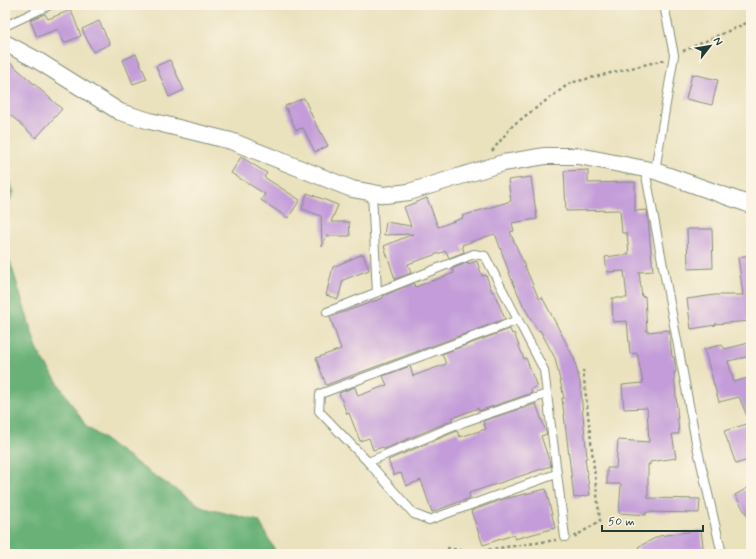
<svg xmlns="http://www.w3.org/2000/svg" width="756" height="559" viewBox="0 0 756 559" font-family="Mynerve,sans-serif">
	<rect width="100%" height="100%" fill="#fcf5e5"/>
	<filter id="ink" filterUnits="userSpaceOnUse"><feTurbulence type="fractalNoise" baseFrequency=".025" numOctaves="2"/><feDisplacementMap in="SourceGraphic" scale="8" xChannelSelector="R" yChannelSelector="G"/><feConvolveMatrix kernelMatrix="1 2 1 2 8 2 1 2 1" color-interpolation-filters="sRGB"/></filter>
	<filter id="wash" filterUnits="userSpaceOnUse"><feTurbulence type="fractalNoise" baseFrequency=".012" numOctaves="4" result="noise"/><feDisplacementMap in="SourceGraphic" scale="16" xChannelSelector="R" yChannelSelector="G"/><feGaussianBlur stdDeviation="0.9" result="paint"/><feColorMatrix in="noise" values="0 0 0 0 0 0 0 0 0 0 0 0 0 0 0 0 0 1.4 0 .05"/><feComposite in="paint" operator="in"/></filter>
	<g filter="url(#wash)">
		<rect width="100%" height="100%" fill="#eae1bd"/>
		<path fill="#69b177" stroke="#447756" d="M5,171L14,192L5,210Z
			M5,245L38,352L86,426L146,470L204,508L259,521L277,554H5Z"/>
		<g id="blocks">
			<path fill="#c39cd9" d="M71,10L81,36L64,43L58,29L37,37L30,20L45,14L48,19Z
				M99,21L110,44L93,52L82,29Z
				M136,54L147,79L133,84L123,60Z
				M5,58L62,109L36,138L5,110Z
				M170,60L184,90L169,97L156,66Z
				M692,74L718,80L712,105L686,99Z
				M304,98L317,127H318L328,146L315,152L303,128L296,130L285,106Z
				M241,157L267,173L264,177L300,200L288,218L261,200L265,194L231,173Z
				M588,170V183L635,182V211L647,210L653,271L639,272L642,297L645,296L647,332L669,330L672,357H674L676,372H674L679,434H672L676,458L650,462V465L648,464V498L700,499L699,513L646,512V515L619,513L621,484H607V468H616L618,440L649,442L647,408L624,409L622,385L643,383L637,353L630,354L627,321L613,322L612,298H627L624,271L607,272L605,257L629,254L627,233H622L620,210L566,211L564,171Z
				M531,177L537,219L512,223L514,231L510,232L539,299L542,297L574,358L580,383L587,458H585L590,495L574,498L562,398H564L555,358L540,330L538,331L524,307L511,278L496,236L494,234L462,245L464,252L449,258L446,251L408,264L411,273L395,279L384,246L413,234L384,235L386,222L411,226L404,207L427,198L438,227L463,218L462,216L511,201L508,180Z
				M307,193L338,205L331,222H349L350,236H326L322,247L321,216L302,209Z
				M687,229H712L713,268L688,269Z
				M363,254L369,270L343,280L338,299L326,295L333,267Z
				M751,255V321L715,324L716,325L691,329L687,299L715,295H743L738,257Z
				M477,261L482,276L486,275L492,292H494L505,319L326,385L316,358L341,349L330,317L383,298V296L414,283L415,287L454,273L452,269L468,262V264Z
				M510,329L512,334L514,333L524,359L526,358L537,387L531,389L532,393L479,411L478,408L452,418L453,420L384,449L383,447L373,450L369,438L360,441L349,413L347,414L339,393L355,387L358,396L387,385L383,376L410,366L413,376L446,364L442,354Z
				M749,343L751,356L728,361L734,382L751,377V459L736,464L724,431L750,423L739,397L719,402L704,349L722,345L725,349Z
				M536,404L546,432L547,434L541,436L551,466L469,493L470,498L432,512L421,480L406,486L401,473L394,475L388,460L457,431L460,437L486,429L483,421Z
				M751,486V522L735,495Z
				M546,489L555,528L515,539L513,535L483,545L471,511L504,499Z
				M701,530L704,553L642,554L638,547L659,536Z"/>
		</g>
	</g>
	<g filter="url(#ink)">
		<use href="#blocks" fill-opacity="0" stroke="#848f78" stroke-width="1"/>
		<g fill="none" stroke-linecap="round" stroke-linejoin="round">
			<defs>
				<path id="service" d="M5,26L50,5
					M645,170L696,442L722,554
					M655,171L674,55L664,5
					M372,193L377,292
					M327,312L474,254L485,256L544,370L565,537
					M518,320L320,394L319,411L368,462L414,514L429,520L556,474
					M368,462L464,422L547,394"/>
				<path id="minor" d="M5,43L37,60L120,112L150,121L231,141L352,189L385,195L409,192L503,163L545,156H579L655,171L751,205"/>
			</defs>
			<use href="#service" stroke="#848f78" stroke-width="10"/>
			<use href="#minor" stroke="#848f78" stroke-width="18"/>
			<path stroke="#848f78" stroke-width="2.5" stroke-dasharray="3 3" stroke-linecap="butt" d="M683,51L751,21
				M492,151L513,125L570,83L664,60
				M574,537L600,521L583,370
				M447,548L471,552L556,540"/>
			<use href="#service" stroke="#fff" stroke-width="8"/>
			<use href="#minor" stroke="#fff" stroke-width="16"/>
		</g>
	</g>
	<rect width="756" height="559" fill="none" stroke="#fcf5e5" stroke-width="20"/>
	<g transform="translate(710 46) rotate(59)" stroke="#fcf5e5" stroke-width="3" paint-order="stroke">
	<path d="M0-3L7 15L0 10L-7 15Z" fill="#1f3d34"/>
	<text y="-6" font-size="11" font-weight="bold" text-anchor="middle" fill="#1f3d34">N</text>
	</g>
	<path d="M602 525v6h101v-6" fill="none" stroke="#1f3d34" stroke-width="2"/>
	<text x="608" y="525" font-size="12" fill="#1f3d34" stroke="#fcf5e5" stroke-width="3" paint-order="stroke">50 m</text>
</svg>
